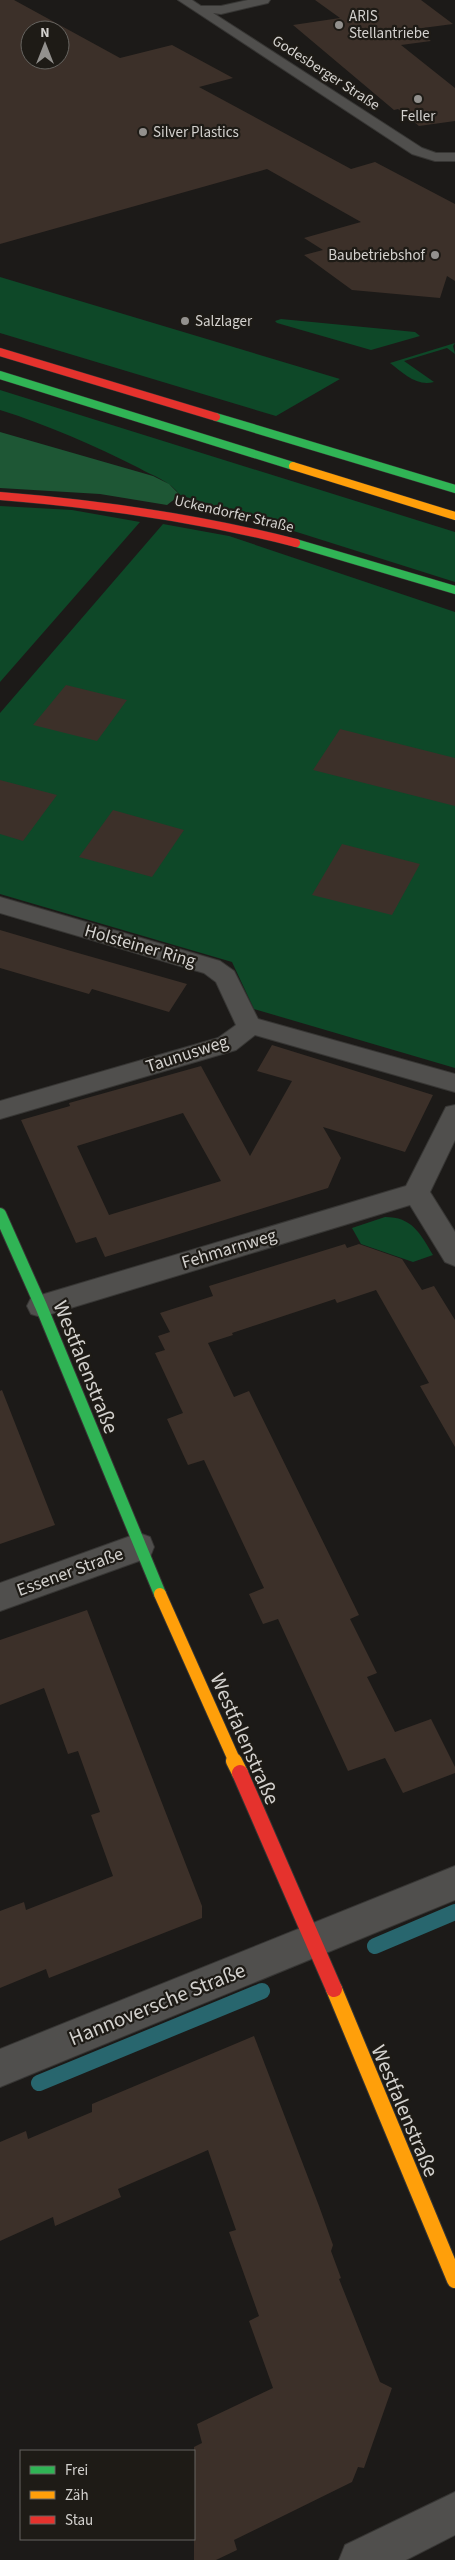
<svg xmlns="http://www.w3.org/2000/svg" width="455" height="2560" viewBox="0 0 455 2560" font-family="'Source Sans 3',sans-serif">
	<rect width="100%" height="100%" fill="#1c1a18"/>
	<path fill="#0e4828" d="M0,277L340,379L276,416L0,333Z
		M281,319L415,332L420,336L371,350L277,323L275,321Z
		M455,343L453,346L455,354L447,348L404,361L434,382C417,387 403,373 390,363Z
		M0,390L455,532V582L180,495C170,481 153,476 139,468C93,445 48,425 0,410Z
		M0,506L72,510L140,522L0,682Z
		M163,524L229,536L455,612V1068L254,1009L232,962L0,894V713Z
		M385,1217C412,1217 420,1233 433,1255L413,1262L361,1244L352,1228Z"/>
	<path fill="#1e5735" d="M0,432L153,476L169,484L180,495L167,505L100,494L0,488Z"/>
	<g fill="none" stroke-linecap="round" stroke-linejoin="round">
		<path stroke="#28666e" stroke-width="16" d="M375,1946L455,1912
			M39,2083L262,1991"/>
	</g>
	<path fill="#3c3029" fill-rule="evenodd" d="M0,0H14L120,58L172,45L233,78L199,87L351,169L375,162L455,204V281L447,276L440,298L352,290L304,255L323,250L304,238L361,222L267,169L0,244ZM30,30H60V60H30Z
		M315,0H421L453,24L415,29L431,41L401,45L455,88V121L419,126L398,109L394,110L293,25L340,18Z
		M66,685L127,700L97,741L33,725Z
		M340,729L455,758V806L313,770Z
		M0,780L57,795L23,841L0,834Z
		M113,810L184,830L152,877L79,857Z
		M342,844L420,864L392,915L312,895Z
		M0,930L71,951L187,984L169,1012L92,989L89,994L0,968Z
		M272,1045L433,1095L405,1152L323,1127L341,1158L328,1188L105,1257L96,1237L76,1243L21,1120L70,1106L69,1103L201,1066L250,1156L292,1081L257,1071ZM183,1113L221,1181L109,1215L77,1146Z
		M345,1244L347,1248L359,1244L402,1259L422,1290L434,1286L455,1320V1447L420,1386L429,1383L376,1290L337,1303L335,1299L232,1333L233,1335L208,1343L234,1397L249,1391L359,1615L350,1619L377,1673L367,1677L395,1732L431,1719L455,1767V1773L403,1793L385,1758L348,1771L278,1619L263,1624L249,1594L264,1588L204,1460L188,1465L167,1419L183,1413L155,1353L165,1350L158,1336L170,1332L160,1313L213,1296L209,1286Z
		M2,1390L55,1525L0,1544V1391Z
		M87,1610L202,1906V1918L49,1978L46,1969L0,1988V1911L24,1902L26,1910L113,1876L91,1815L100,1812L78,1751L68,1754L44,1688L0,1705V1640Z
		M254,2036L319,2206L333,2245L331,2251L341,2278L339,2279L380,2382L392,2388L364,2468L358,2467L352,2482L234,2540L237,2550L216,2560H194V2447L202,2443L197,2424L273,2388L249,2321L259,2316L229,2232L236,2230L208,2150L118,2189L121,2197L55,2226L53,2217L0,2241V2142L26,2131L28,2139L92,2112V2104Z"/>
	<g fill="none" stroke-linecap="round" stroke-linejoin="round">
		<defs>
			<path id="street" d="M178,0H192L201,6H221L248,0H270L268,3L221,14L213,13L422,148L436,153H455V161H435L412,154Z
				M0,897L220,961L234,971L258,1019L455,1074V1092L255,1035L236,1050L0,1119V1101L218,1038L236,1025L216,982L204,973L0,913Z
				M455,1105V1140L430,1192L455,1232V1266L445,1262L410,1205L41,1317L31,1314L27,1306L31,1298L41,1295L406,1186L446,1107Z
				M139,1533L150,1537L154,1547L150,1557L0,1611V1583Z
				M455,1866V1900L0,2087V2049Z
				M455,2492V2535L406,2560H339L345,2545Z"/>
			<path id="fast-far1" d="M0,375L293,466
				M216,417L455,489
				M296,543L455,590"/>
			<path id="fast" d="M0,1214L41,1306L160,1594"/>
			<path id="slow-far2" d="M293,466L455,516"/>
			<path id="slow-far1" d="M160,1594L235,1762"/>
			<path id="slow" d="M234,1761L240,1773
				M334,1989L455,2280"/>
			<path id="jam-far1" d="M0,352L216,417
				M0,496C100,504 198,518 296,543"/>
			<path id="jam" d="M240,1773L334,1989"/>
		</defs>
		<use href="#street" stroke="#373634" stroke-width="2"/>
		<use href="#fast-far1" stroke="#373634" stroke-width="9"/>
		<use href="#fast" stroke="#373634" stroke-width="14"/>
		<use href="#slow-far2" stroke="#373634" stroke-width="9"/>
		<use href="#slow-far1" stroke="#373634" stroke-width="14"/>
		<use href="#slow" stroke="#373634" stroke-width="18"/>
		<use href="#jam-far1" stroke="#373634" stroke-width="9"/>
		<use href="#jam" stroke="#373634" stroke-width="18"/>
		<use href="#street" fill="#504f4d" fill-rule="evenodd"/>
		<use href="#fast-far1" stroke="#30b455" stroke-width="8"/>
		<use href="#fast" stroke="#30b455" stroke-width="12"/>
		<use href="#slow-far2" stroke="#ff9f0a" stroke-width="8"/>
		<use href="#slow-far1" stroke="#ff9f0a" stroke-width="12"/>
		<use href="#slow" stroke="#ff9f0a" stroke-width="16"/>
		<use href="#jam-far1" stroke="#e5322d" stroke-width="8"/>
		<use href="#jam" stroke="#e5322d" stroke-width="16"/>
	</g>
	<g fill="#93918e" stroke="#1e1b16" stroke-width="2">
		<circle cx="339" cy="25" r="5"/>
		<circle cx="418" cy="99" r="5"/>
		<circle cx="143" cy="132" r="5"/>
		<circle cx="435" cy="255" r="5"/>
		<circle cx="185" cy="321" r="5"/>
	</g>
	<g text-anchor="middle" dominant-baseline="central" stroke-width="4.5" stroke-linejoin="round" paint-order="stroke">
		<g font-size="15" fill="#d3d1ce" stroke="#1e1b16" text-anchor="start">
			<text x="349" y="16">ARIS<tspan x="349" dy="17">Stellantriebe</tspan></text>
			<text x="418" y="116" text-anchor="middle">Feller</text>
			<text x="153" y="132">Silver Plastics</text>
			<text x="425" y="255" text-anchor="end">Baubetriebshof</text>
			<text x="195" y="321">Salzlager</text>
		</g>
		<g font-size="15" fill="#d3d1ce" stroke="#1e1b16">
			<text transform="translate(326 73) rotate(33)">Godesberger Straße</text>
			<text transform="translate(234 514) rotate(13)">Uckendorfer Straße</text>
		</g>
		<g font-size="18" fill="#d3d1ce" stroke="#1e1b16">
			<text transform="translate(140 946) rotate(16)">Holsteiner Ring</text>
			<text transform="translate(187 1054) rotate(-18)">Taunusweg</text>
			<text transform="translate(229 1249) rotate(-17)">Fehmarnweg</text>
			<text transform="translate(70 1572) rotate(-20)">Essener Straße</text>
		</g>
		<g font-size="21" fill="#d3d1ce" stroke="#1e1b16">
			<text transform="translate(86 1367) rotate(68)">Westfalenstraße</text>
			<text transform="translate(245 1739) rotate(66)">Westfalenstraße</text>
			<text transform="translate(157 2004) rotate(-22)">Hannoversche Straße</text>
			<text transform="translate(405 2111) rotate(67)">Westfalenstraße</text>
		</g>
	</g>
	<rect x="20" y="2450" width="175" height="90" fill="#1e1b16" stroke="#666460"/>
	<rect x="30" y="2466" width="25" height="8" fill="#30b455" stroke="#666460"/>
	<text x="65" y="2475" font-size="15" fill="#d3d1ce">Frei</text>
	<rect x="30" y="2491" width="25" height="8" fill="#ff9f0a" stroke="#666460"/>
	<text x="65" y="2500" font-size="15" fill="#d3d1ce">Zäh</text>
	<rect x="30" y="2516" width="25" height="8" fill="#e5322d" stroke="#666460"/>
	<text x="65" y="2525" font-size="15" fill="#d3d1ce">Stau</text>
	<g transform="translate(45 45)"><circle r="24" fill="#1e1b16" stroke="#666460"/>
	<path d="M0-4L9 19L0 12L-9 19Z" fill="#93918e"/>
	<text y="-8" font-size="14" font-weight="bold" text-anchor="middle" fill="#d3d1ce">N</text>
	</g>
</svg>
